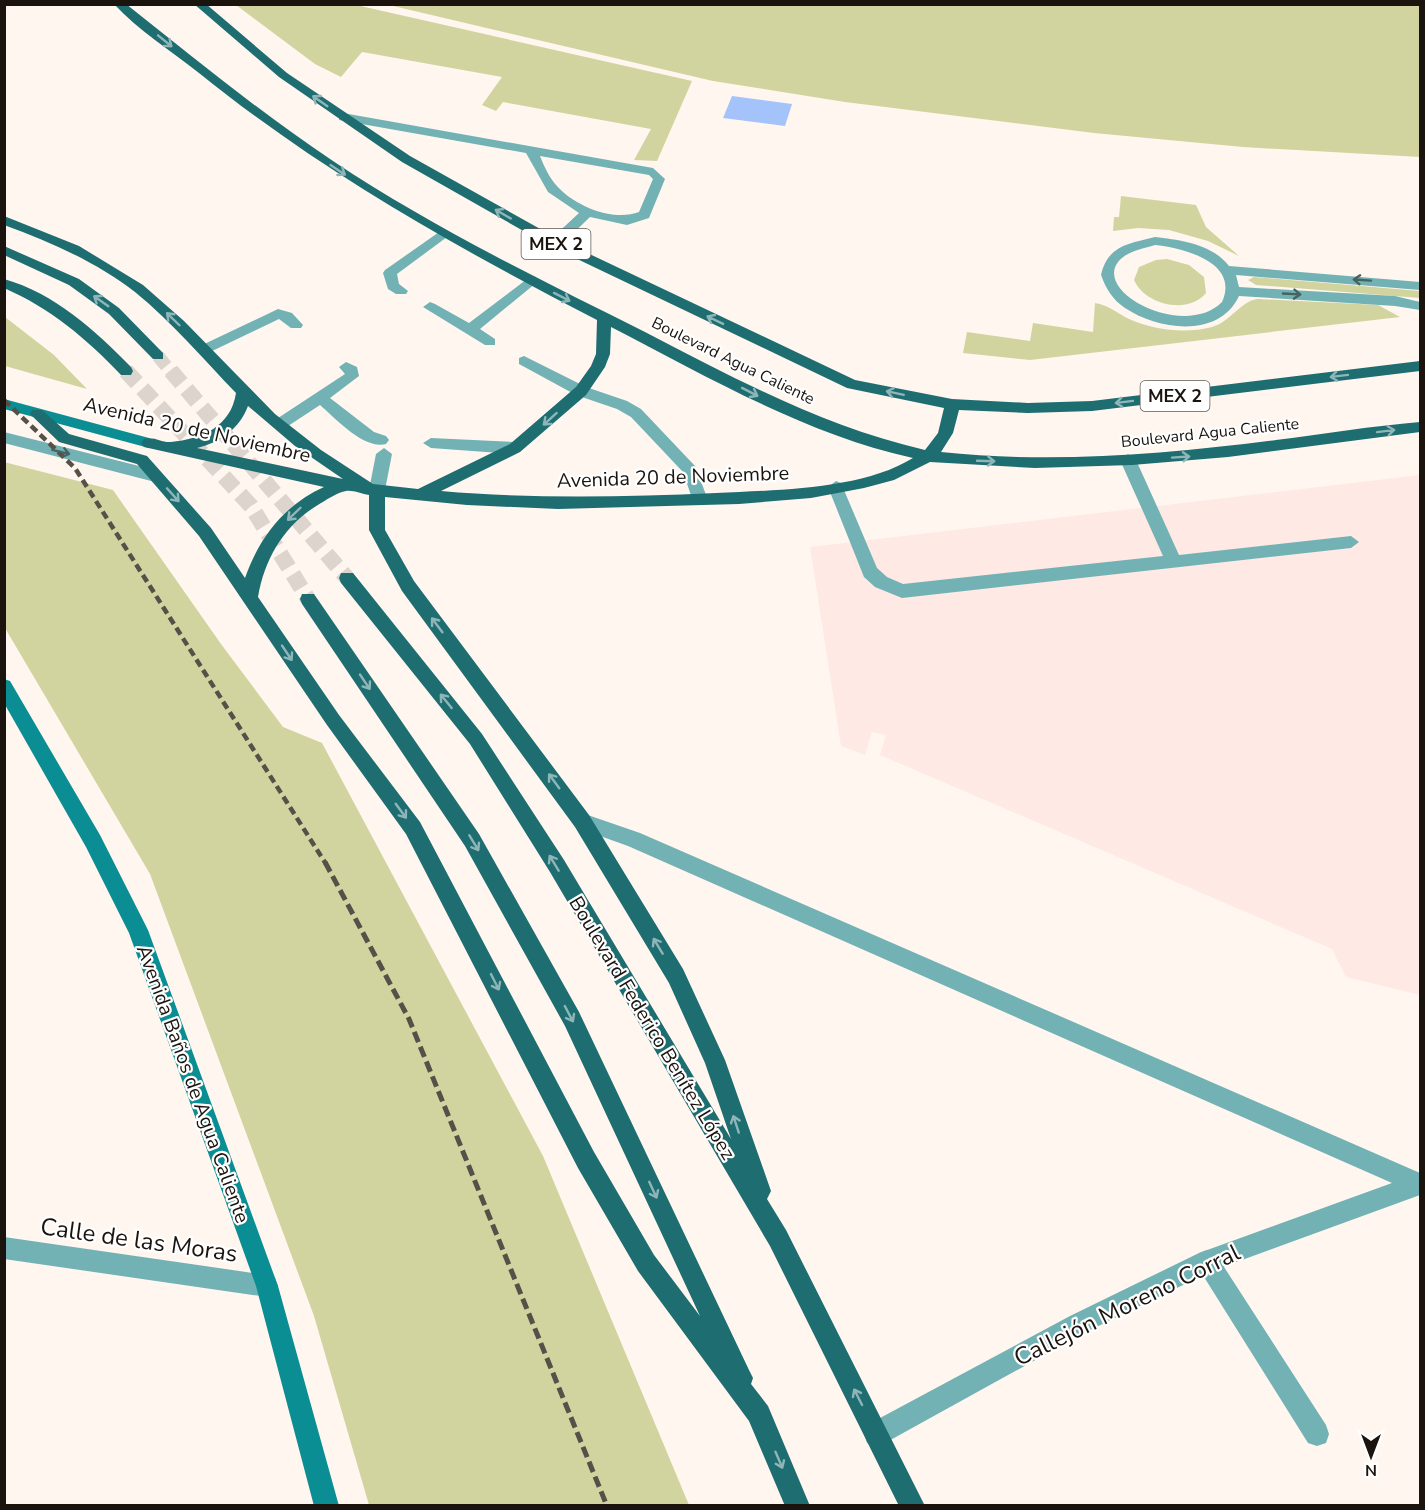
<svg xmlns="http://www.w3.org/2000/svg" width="1425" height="1510" viewBox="0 0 1425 1510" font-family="'Nunito Sans',sans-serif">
	<rect width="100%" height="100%" fill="#fff6ef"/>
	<path fill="#fee9e5" d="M1420,475V995L1346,977L1332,949L880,755L886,735L872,732L865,755L841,746L810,547Z"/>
	<path fill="#d1d49f" d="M236,5H356L692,81L657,161L634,160L651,129L503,102L496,111L482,105L502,77L362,52L341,77L315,64Z
		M389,5H1420V157L1243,147L1094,133L845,102L713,81Z
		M1121,196L1196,205L1206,227L1239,256L1208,241L1169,230L1138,228L1113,231L1114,217H1119Z
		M1167,259L1189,265L1204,277L1206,293C1188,315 1145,305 1134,280L1139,267L1156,260Z
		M1254,277L1420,291V298L1256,285L1248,280Z
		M1258,299L1378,305L1400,317L1030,360L963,353L967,332L1030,341L1033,323L1093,332L1095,303C1108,305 1117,313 1129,319C1153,330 1186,334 1212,327C1230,322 1242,300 1258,299Z
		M5,317L54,355L87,389L5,366Z
		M4,462L113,490L221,644L283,727L322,743L543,1156L689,1505H369L314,1316L150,874L5,628Z"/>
	<path fill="#a4c3fa" d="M732,96L792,104L785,126L723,118Z"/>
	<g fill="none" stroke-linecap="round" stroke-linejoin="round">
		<path stroke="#ddd4cd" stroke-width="13" stroke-dasharray="13 6" stroke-linecap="butt" d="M158,356L172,373
			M126,371L128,373"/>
		<path stroke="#ddd4cd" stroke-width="16" stroke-dasharray="16 8" stroke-linecap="butt" d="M126,371L251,506L308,599
			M171,371L347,578"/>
		<path fill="#72b2b4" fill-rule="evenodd" d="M343,113L653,168L665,179L649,218L627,225L590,217L560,246L555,247L548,243L550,240L579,213L548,192L526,153L339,120V114ZM540,156L649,175L653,179L639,212C613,222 574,206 556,185C549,177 544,166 540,156Z
			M442,230L449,234L447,237L397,274L399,284L408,291L406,294H396L388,289L383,273L385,270Z
			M1155,237C1181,240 1212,244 1229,266L1420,282V290L1236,275L1239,287L1395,296L1420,302V310L1395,306L1239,296C1219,339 1158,330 1125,308C1113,300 1106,289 1101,275C1108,245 1128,244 1155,237ZM1155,245C1183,248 1240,262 1222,302C1186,339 1094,294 1118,262C1127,251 1142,249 1155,245Z
			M531,276L536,277V283L480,329L495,339V345H485L423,307L430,302L435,304L469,323Z
			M278,309L292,313L303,325L301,328H291L279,319L208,353L203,355L196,350L198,347Z
			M524,356L586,387L627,401L641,409L695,466L708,500L706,504H694L683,472L631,417L617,409L576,395L519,364V358Z
			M346,362L357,367L359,376L330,398L374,432L386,436L389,440L386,444C364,450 335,418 320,405L285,428H275L273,424L275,420L345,374L339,367Z
			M4,432L155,470L163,476L155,482L4,443Z
			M431,438L515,442L523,448L515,454L431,448L423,443Z
			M384,448L392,454L385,490L377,496L369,490L376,454Z
			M1128,454L1136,460L1179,555L1351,536L1359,542L1351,548L902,598L875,587L864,577L828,487L836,481L841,483L877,568L887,577L903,584L1163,556L1120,460Z
			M1207,1250L1215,1253L1326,1425L1329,1434L1326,1443L1317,1446L1308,1443L1199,1269L1196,1261L1199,1253Z"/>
		<path fill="#72b2b4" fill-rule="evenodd" d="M582,813L640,833L1420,1173V1195L1212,1271L1086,1332L885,1443L876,1446L867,1443L864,1434L867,1425L1070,1316L1199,1253L1392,1183L628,846L575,827L573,821L575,815Z
			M4,1237L267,1275L275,1278L278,1286L275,1294L267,1297L4,1259Z"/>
		<path fill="#0b8e93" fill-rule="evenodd" d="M4,399L149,438L157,443L149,448L4,409Z
			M4,679L10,681L100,835L148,930L278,1286L339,1506H314L256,1286L129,933L86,847L4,703Z"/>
		<path fill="#1e6d71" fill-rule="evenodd" d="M114,4H126C194,58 261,113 333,161C432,227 539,279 645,332C736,379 824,427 925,450L938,433L944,408L847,388L550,246L402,162L279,77L194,4H206L287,73L410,156L560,240L855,380L952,399L1028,403L1092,401L1420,361V371L1092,411L1028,413L959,410L953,433L941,452C1052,464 1166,454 1276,440C1324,434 1372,426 1420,422V432L1228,457L1132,465L1035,468L930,462L894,480L864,488L811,498L739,504L558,509L467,505L385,497V530L414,581L589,815L683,969L725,1060L771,1191L767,1199L786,1230L925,1506H899L770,1246L550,872L470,744L341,583L339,578L341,573H353L482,734L564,860L731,1139L705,1063L669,983L575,827L402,591L369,530V495C362,494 353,490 346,491C338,492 328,499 321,503C285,524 265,557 258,597L339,715L420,822L594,1152L654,1255L700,1316L565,1026L465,846L302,604L300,599L302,594H314L479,834L579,1012L749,1370L753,1378L751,1384L768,1406L810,1506H785L749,1421L638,1271L578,1168L406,834L327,725L199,536L137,464L59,442L30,414L32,410H42L69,434L147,456L211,528L245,578C259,538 284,505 324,487L144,447L141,443L144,439C154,436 162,443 171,442C201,439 231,427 236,393C203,359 172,322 135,292C96,262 51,242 4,225V216L79,246L143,285L184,321L275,414L321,450L373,484L418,489L510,444L576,387L591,366L596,354L597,320C456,247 323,173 199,73C171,51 138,30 114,4ZM611,327C708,377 805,434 913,458C861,490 776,490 716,493C624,497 533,499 441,491L520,452L586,395L605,367L610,354ZM248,406L295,446L343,479L197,448C221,442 239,429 248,406Z
			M4,246L79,279L119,308L163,353V359H153L109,314L69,285L4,255Z
			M4,279C54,293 96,331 131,367L133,371L131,375H121C87,339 50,308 4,288Z"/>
		<path stroke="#575049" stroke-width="4.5" stroke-dasharray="8 4.5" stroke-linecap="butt" d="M4,400L75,468L326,864"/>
		<path stroke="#575049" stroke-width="5" stroke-dasharray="11 5" stroke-linecap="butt" d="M325,862L409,1019L607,1506"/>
	</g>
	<defs><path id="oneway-shaft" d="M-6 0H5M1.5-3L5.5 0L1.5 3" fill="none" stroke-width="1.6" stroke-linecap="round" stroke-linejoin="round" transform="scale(1.5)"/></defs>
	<g stroke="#8eb6b8">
		<use href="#oneway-shaft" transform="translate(165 41) rotate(39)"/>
		<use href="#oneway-shaft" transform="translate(320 101) rotate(-145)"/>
		<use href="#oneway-shaft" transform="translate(338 170) rotate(34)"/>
		<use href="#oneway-shaft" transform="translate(503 214) rotate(-150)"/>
		<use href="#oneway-shaft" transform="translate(562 297) rotate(27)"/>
		<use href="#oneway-shaft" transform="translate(101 301) rotate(-145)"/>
		<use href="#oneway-shaft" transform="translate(173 319) rotate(-136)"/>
		<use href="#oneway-shaft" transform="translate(715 320) rotate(-154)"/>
		<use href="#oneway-shaft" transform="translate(1339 376) rotate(173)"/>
		<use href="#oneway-shaft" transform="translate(750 392) rotate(27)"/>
		<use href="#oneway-shaft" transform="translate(895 393) rotate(-168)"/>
		<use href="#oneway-shaft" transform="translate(1124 402) rotate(173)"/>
		<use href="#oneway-shaft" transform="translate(550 419) rotate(138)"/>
		<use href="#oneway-shaft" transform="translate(1386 431) rotate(-7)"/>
		<use href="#oneway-shaft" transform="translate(1181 457) rotate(-4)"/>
		<use href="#oneway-shaft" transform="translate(986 461) rotate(2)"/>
		<use href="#oneway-shaft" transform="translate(173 495) rotate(48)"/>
		<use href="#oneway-shaft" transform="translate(294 514) rotate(136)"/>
		<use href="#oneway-shaft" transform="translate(437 625) rotate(-127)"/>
		<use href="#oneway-shaft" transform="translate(287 653) rotate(56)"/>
		<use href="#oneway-shaft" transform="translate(365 682) rotate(56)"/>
		<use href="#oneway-shaft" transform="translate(446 701) rotate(-129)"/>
		<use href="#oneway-shaft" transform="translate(554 781) rotate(-126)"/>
		<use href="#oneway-shaft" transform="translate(401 811) rotate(54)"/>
		<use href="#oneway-shaft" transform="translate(474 843) rotate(59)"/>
		<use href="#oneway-shaft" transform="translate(554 863) rotate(-121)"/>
		<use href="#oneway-shaft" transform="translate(658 946) rotate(-121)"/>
		<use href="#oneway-shaft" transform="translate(495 982) rotate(63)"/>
		<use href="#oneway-shaft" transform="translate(569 1014) rotate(62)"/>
		<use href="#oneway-shaft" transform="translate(736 1124) rotate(-108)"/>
		<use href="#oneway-shaft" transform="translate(653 1190) rotate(65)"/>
		<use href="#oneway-shaft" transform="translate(858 1397) rotate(-117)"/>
		<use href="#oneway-shaft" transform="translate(779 1460) rotate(67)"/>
	</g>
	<g stroke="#466361">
		<use href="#oneway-shaft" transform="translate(1362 280) rotate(-176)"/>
		<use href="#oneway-shaft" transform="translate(1292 294) rotate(3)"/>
		<use href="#oneway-shaft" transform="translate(61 452) rotate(14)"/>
	</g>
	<g text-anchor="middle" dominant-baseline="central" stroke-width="4.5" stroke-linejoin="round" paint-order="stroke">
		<g font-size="16" fill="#1b140e" stroke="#fff">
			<text transform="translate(733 361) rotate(26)">Boulevard Agua Caliente</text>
			<text transform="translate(1210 433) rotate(-6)">Boulevard Agua Caliente</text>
		</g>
		<g fill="#fff" stroke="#5f5a56" stroke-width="1.5">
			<rect x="521.5" y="229" width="69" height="30" rx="4.5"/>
			<rect x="1140.5" y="381" width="69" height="30" rx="4.5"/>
		</g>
		<g font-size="18" font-weight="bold" fill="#1b140e">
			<text x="556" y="244">MEX 2</text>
			<text x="1175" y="396">MEX 2</text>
		</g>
		<g font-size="20" fill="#1b140e" stroke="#fff">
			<text transform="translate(197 430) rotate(13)">Avenida 20 de Noviembre</text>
			<text transform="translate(673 477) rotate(-2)">Avenida 20 de Noviembre</text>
			<text transform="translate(652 1028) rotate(59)">Boulevard Federico Benítez López</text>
			<text transform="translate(193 1084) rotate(70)">Avenida Baños de Agua Caliente</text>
		</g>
		<g font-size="24" fill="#1b140e" stroke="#fff">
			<text transform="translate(139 1240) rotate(8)">Calle de las Moras</text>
			<text transform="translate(1127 1305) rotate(-26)">Callejón Moreno Corral</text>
		</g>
	</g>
	<rect width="1425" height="1510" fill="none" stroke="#1b140e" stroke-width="12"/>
	<g transform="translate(1371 1456) rotate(180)" stroke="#ffffff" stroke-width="4.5" paint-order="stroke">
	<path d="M0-4.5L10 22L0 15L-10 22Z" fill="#1b140e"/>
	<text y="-9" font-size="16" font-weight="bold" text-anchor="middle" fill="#1b140e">N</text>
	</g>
</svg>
